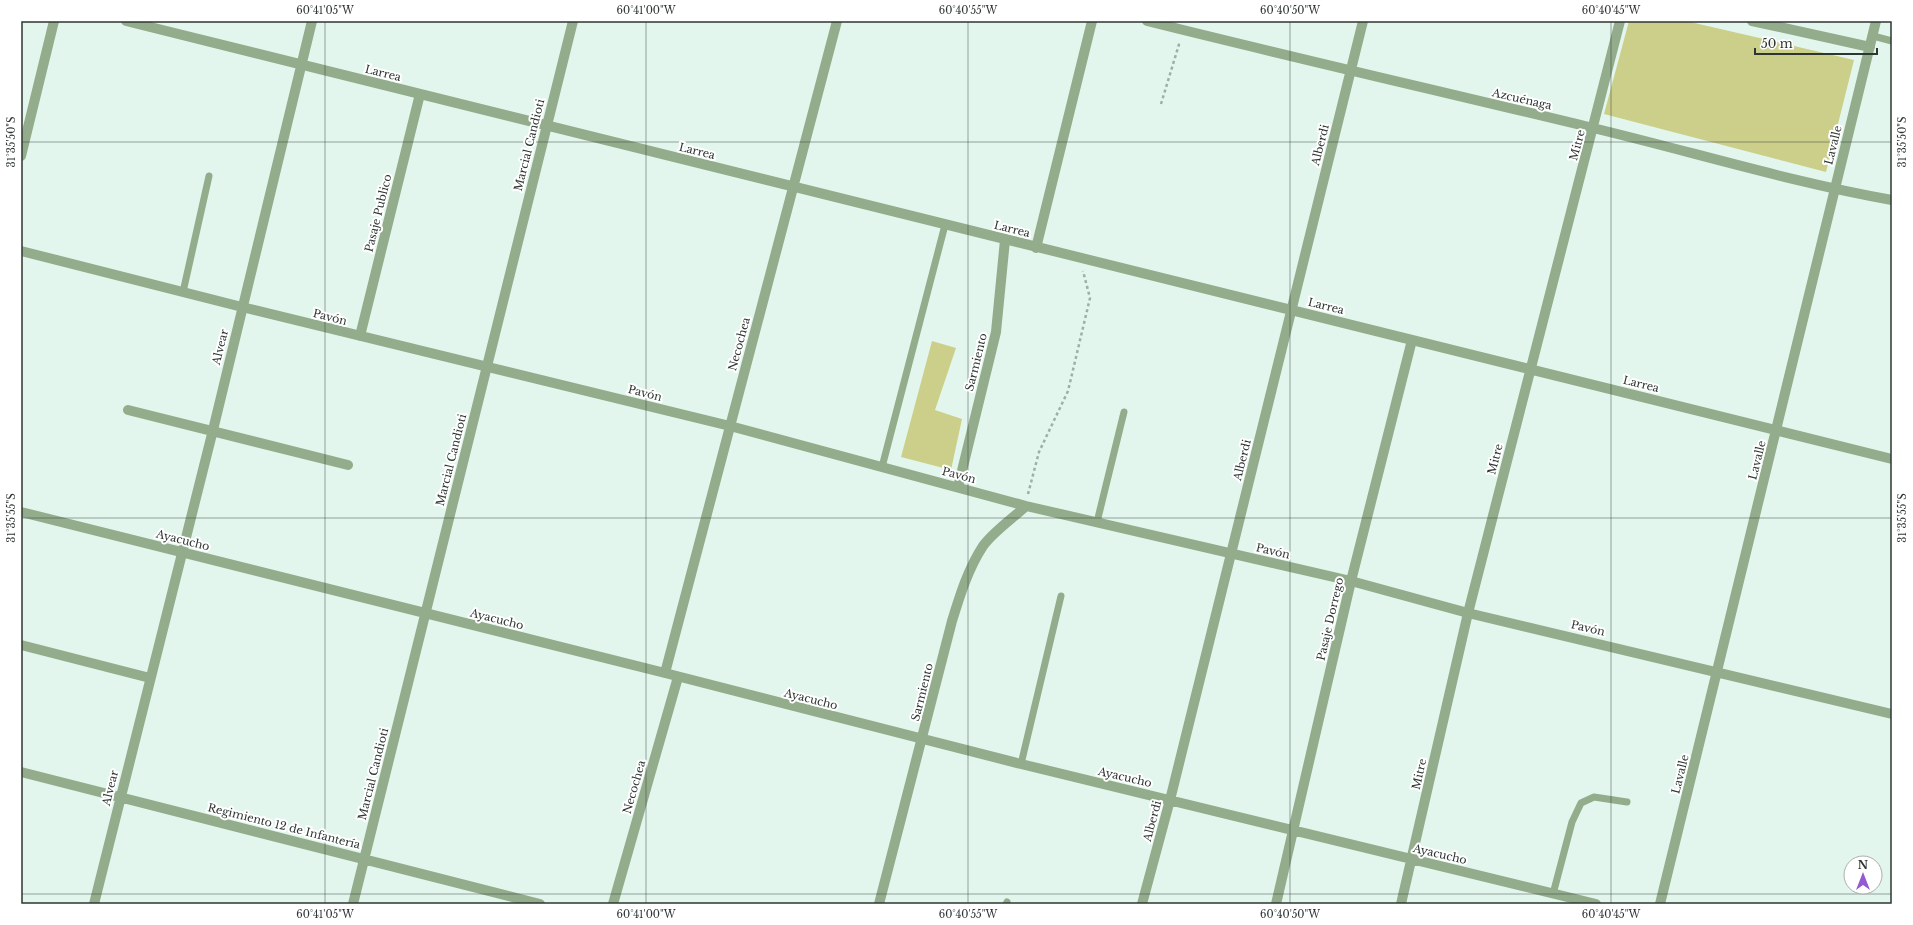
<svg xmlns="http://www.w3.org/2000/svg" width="1913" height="925" viewBox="0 0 1913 925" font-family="'Libre Baskerville',serif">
	<rect width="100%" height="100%" fill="#e3f6ed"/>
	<path fill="#cccf8a" d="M1629,21H1686L1854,60L1826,172L1604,114Z
		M932,341L956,348L935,410L962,419L951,470L901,457Z"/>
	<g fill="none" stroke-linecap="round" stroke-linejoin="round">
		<path stroke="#9faea7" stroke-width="2.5" stroke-dasharray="3 3" stroke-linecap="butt" d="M1161,104L1180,41
			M1028,494L1039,452L1068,391L1090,298L1083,271"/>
		<path stroke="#93ac8b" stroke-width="7" d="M1873,36L1892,41
			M183,292L209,176
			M882,467L945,225
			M1097,522L1124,412
			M1021,764L1061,596
			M1553,894L1572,822L1581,803L1594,797L1627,802
			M1006,904L1007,902"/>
		<path stroke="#93ac8b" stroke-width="10" d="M126,21L1892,459
			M1147,21C1295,58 1444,92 1593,128C1693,152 1791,182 1892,200
			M1752,21L1870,47
			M21,156L54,21
			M1036,248L1092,21
			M21,251L242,307L730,426L1026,506L1351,581L1468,613L1892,714
			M360,336L420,94
			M128,410L348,465
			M958,487L996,332L1005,240
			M21,512L665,673L1021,764L1596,904
			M21,645L150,678
			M665,673L837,21
			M21,772L540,904
			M94,904L213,430L312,21
			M353,904L573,21
			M613,904L678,677
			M879,904L952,621C960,595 968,569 983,546C993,532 1013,518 1026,506
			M1142,904L1170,800L1363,21
			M1276,904L1351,581L1412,340
			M1401,904L1468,613L1620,21
			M1660,904L1876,21"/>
	</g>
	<path fill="none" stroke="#2e3632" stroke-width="1" stroke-opacity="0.45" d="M325,21V904M646,21V904M968,21V904M1290,21V904M1611,21V904M21,142H1892M21,518H1892M21,894H1892"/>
	<g text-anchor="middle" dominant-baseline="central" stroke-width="4" stroke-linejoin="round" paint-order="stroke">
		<g font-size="11" fill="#2e3632" stroke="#fff">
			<text transform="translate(383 73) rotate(14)">Larrea</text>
			<text transform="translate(1522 99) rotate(13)">Azcuénaga</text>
			<text transform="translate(529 145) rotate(-76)">Marcial Candioti</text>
			<text transform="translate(1320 145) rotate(-76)">Alberdi</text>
			<text transform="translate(1577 145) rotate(-75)">Mitre</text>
			<text transform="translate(1833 145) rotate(-76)">Lavalle</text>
			<text transform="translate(697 151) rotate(14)">Larrea</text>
			<text transform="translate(378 213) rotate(-76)">Pasaje Publico</text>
			<text transform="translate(1012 229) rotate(14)">Larrea</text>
			<text transform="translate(1326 306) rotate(14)">Larrea</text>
			<text transform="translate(330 317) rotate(14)">Pavón</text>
			<text transform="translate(739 344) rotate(-75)">Necochea</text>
			<text transform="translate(220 347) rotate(-76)">Alvear</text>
			<text transform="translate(976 362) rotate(-76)">Sarmiento</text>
			<text transform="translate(1641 384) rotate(14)">Larrea</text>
			<text transform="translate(645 393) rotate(14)">Pavón</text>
			<text transform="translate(1495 459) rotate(-76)">Mitre</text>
			<text transform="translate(451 460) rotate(-76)">Marcial Candioti</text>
			<text transform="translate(1242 460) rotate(-76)">Alberdi</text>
			<text transform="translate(1757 460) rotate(-76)">Lavalle</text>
			<text transform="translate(959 475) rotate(15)">Pavón</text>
			<text transform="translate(183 540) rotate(14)">Ayacucho</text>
			<text transform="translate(1273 551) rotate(13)">Pavón</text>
			<text transform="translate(497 619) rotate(14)">Ayacucho</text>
			<text transform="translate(1330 619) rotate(-77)">Pasaje Dorrego</text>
			<text transform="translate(1588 628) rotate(13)">Pavón</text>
			<text transform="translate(922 692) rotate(-76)">Sarmiento</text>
			<text transform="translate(811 699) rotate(14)">Ayacucho</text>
			<text transform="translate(373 774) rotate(-76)">Marcial Candioti</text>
			<text transform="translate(1419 774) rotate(-77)">Mitre</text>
			<text transform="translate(1680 774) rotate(-76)">Lavalle</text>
			<text transform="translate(1125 777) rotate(13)">Ayacucho</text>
			<text transform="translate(634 787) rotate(-74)">Necochea</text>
			<text transform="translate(110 788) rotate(-76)">Alvear</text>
			<text transform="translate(1152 821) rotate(-75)">Alberdi</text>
			<text transform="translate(284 826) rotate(14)">Regimiento 12 de Infantería</text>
			<text transform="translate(1440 854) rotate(13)">Ayacucho</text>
		</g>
	</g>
	<rect width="1913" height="925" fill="none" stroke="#ffffff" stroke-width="44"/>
	<g transform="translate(1863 875)"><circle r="19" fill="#ffffff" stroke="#abafad"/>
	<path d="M0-3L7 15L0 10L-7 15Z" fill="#9559d0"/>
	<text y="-6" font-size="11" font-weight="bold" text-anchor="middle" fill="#2e3632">N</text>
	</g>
	<path d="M1755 48v6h122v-6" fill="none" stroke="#2e3632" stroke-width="2"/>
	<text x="1761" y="48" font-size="12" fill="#2e3632" stroke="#ffffff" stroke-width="3" paint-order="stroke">50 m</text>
	<rect x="22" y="22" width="1869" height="881" fill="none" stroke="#2e3632" stroke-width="1.5"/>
	<g font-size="10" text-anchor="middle" fill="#2e3632">
		<text x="325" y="14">60°41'05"W</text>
		<text x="646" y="14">60°41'00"W</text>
		<text x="968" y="14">60°40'55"W</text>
		<text x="1290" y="14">60°40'50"W</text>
		<text x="1611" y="14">60°40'45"W</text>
		<text transform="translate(11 142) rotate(-90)" y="4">31°35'50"S</text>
		<text transform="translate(1902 142) rotate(-90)" y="4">31°35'50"S</text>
		<text transform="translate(11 518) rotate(-90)" y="4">31°35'55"S</text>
		<text transform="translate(1902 518) rotate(-90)" y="4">31°35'55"S</text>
		<text x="325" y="918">60°41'05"W</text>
		<text x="646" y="918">60°41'00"W</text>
		<text x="968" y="918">60°40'55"W</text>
		<text x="1290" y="918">60°40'50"W</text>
		<text x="1611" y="918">60°40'45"W</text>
	</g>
</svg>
